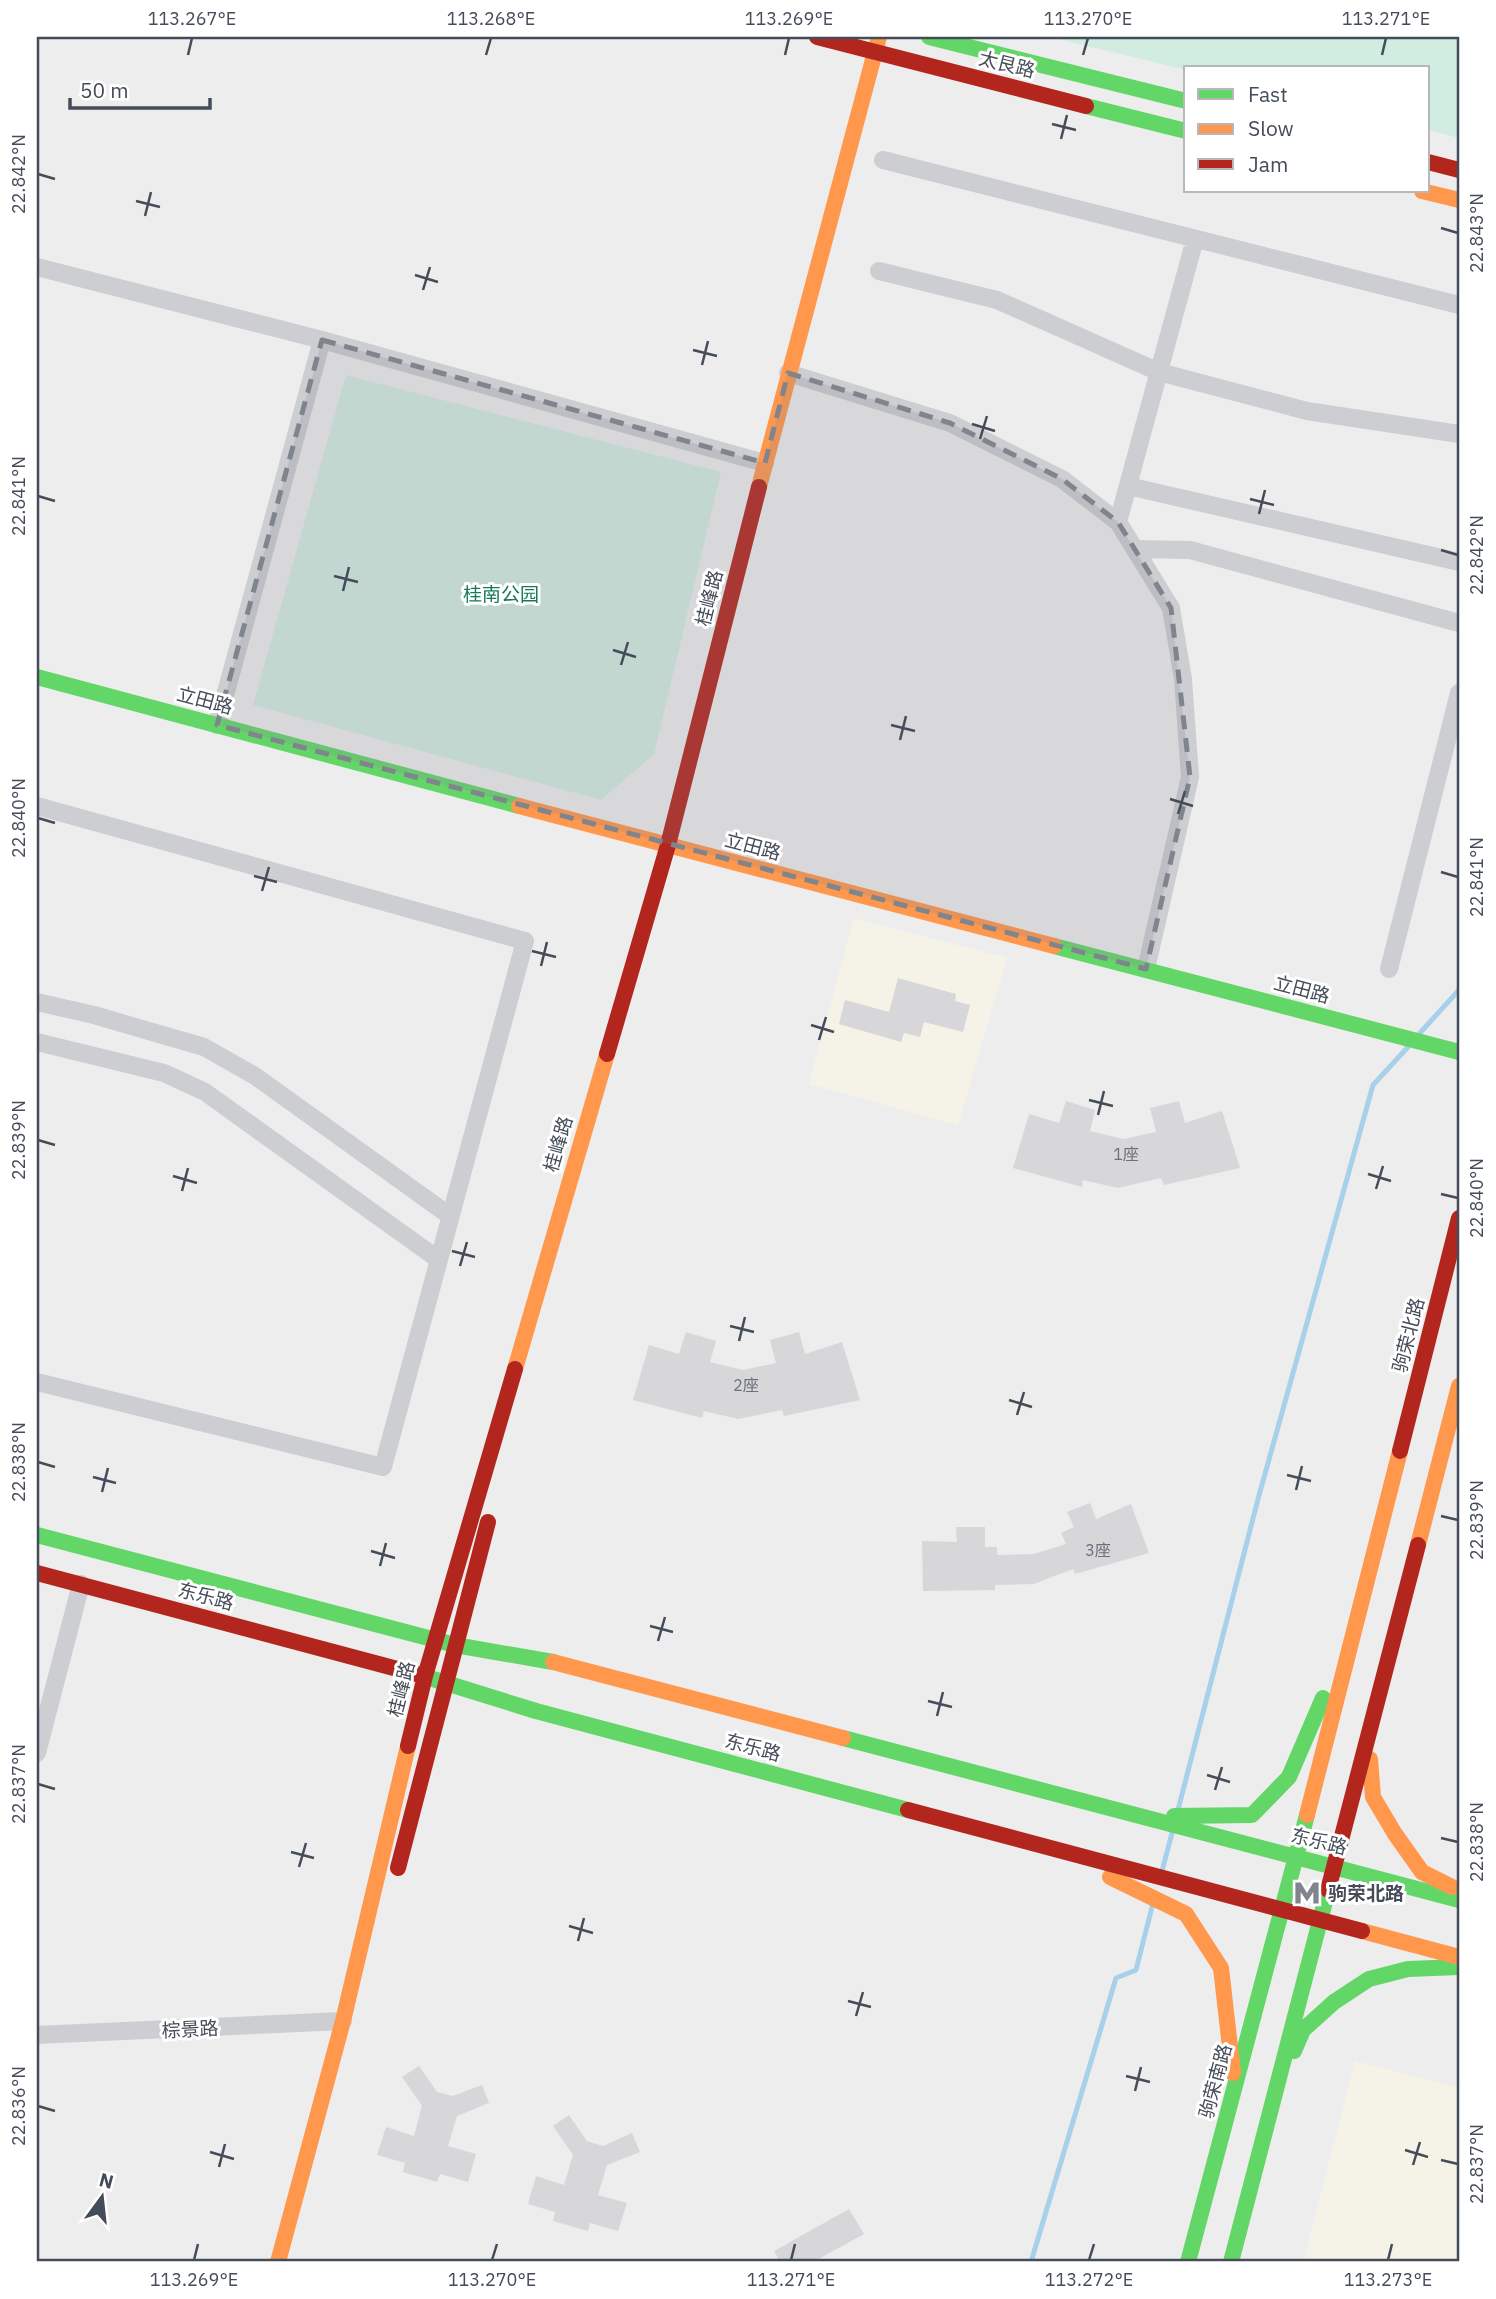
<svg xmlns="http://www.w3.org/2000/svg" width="1496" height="2299" viewBox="0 0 1496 2299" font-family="'IBM Plex Sans','Noto Sans SC',sans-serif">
	<rect width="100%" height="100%" fill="#eeeded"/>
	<path fill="#f5f3e8" d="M854,918L1007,958L958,1125L809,1084Z
		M1355,2061L1459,2088V2262H1303Z"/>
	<path fill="#d1ede1" d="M1050,37H1459V138L1428,130V68H1186V70Z
		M346,375L721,472L654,754L601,800L253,705Z"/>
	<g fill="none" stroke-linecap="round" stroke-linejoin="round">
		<path stroke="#a7d0ea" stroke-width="5" d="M1419,1034L1459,990
			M1178,1810L1258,1499L1373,1085L1408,1047
			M1162,1871L1172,1833
			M1031,2262L1116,1978L1136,1970L1152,1907"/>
	</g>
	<path fill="#d7d6d9" d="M898,978L956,994L955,1001L970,1005L963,1032L924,1022L920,1037L904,1033L901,1042L839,1024L845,1000L889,1012Z
		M1066,1101L1095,1110L1090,1131L1123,1139L1156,1132L1150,1108L1179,1101L1185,1123L1222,1111L1240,1168L1164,1185L1161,1178L1118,1188L1083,1180L1082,1187L1013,1168L1029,1114L1059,1123Z
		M686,1332L716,1341L710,1362L743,1370L776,1363L770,1340L799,1332L805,1354L842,1342L860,1400L784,1416L782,1410L738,1419L704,1411L702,1418L633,1400L649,1345L679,1354Z
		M1090,1503L1096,1519L1131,1504L1149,1553L1075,1574L1073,1569L1034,1584L995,1585V1590L923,1591L922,1541L957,1542L956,1527H985V1547H997V1555L1034,1554L1066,1544L1061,1533L1074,1527L1067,1512Z
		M419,2066L437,2092L453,2096L482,2085L489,2103L457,2116L448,2146L476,2154L468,2182L440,2174L437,2182L403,2172L405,2163L377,2155L386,2127L414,2136L422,2106L402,2077Z
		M569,2115L587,2141L603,2146L632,2133L640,2152L607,2165L598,2195L627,2203L618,2231L590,2223L588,2231L553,2221L555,2212L528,2204L536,2176L564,2185L573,2155L553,2126Z
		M849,2209L864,2234L813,2262H780L774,2251Z"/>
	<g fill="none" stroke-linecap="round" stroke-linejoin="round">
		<path stroke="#ccced1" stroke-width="18" d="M883,160L1459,305
			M37,267L322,340L765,463
			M879,271L997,300L1159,372L1307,411L1459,434
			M788,373L950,423L1062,479L1118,522L1171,608L1183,679L1190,777L1146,969
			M1128,486L1459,562
			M1118,522L1195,239
			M1135,549L1190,550L1459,623
			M217,725L322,340
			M37,806L525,941L383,1467L37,1382
			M1389,969L1459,693
			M37,1002L94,1015L204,1047L255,1076L450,1216
			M37,1042L164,1073L205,1092L439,1260
			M37,1753L81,1584
			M37,2035L343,2021"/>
		<path stroke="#63d668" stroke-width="16" d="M929,37L1186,101
			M1086,106L1186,131
			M37,677L519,806
			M1054,946L1459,1052
			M37,1535L455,1645L553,1662
			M420,1675L536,1711L908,1810
			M843,1738L1459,1900
			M1174,1816L1252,1815L1289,1777L1323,1698
			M1294,2051L1303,2030L1334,2002L1369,1979L1408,1969L1459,1967
			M1188,2262L1307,1815
			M1231,2262L1328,1890"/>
		<path stroke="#ff974d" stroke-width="16" d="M1422,191L1459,200
			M759,487L879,37
			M519,806L1054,946
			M515,1369L607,1054
			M1418,1545L1459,1386
			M553,1662L843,1738
			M1370,1759L1373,1797L1395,1834L1422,1872L1452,1887
			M1307,1815L1400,1451
			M1110,1877L1186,1914L1221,1968L1233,2073
			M1362,1931L1459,1957
			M278,2262L343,2021L408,1746"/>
		<path stroke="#b3261e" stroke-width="16" d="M817,37L1086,106
			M1428,162L1459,170
			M607,1054L668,845L759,487
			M1400,1451L1459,1218
			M37,1573L420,1675
			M408,1746L425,1676L515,1369
			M908,1810L1362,1931
			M398,1868L488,1522
			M1328,1890L1418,1545"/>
	</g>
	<path fill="#80848d" fill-opacity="0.2" stroke="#80848d" stroke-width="5" stroke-dasharray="14 9" stroke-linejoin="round" d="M322,340L765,463L788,373L950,423L1062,479L1118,522L1171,608L1190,777L1146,969L217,725Z"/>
	<path fill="none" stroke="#454c59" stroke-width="2.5" d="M188,55L192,38M486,55L491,38M785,55L789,38M1083,55L1088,38M1382,55L1386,38M1052,124L1076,130M1061,139L1067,115M38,174L55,179M136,201L160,207M145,216L151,192M1441,228L1458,233M415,275L438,282M423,290L430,267M693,350L717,356M702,365L708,341M972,424L995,431M980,439L987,416M38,496L55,501M1250,499L1274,505M1259,514L1265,490M1441,550L1458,555M334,576L358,582M343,591L349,567M613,650L636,657M621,665L628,642M891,725L915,731M900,740L906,716M1170,799L1193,806M1178,814L1185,791M38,818L55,823M1441,872L1458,877M254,876L277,882M262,891L269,867M532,951L556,957M541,966L547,942M811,1025L834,1032M819,1040L826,1017M1089,1100L1113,1106M1098,1115L1104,1091M38,1140L55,1145M1368,1174L1391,1181M173,1176L197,1183M1376,1189L1383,1166M182,1191L188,1168M1441,1194L1458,1198M452,1251L475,1257M460,1266L467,1242M730,1326L754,1332M739,1341L745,1317M1009,1400L1032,1407M1017,1415L1024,1392M38,1462L55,1467M1287,1475L1311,1481M93,1477L116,1483M1296,1490L1302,1466M102,1492L108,1468M1441,1516L1458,1520M371,1551L395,1558M380,1566L386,1543M650,1626L673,1632M658,1641L665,1617M928,1701L952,1707M937,1716L943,1692M1207,1775L1230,1782M38,1784L55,1789M1215,1790L1222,1767M1441,1838L1458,1842M291,1852L314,1858M299,1867L306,1843M569,1926L593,1933M578,1941L584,1918M848,2001L871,2007M856,2016L863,1992M1126,2076L1150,2082M1135,2091L1141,2067M38,2106L55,2111M1405,2150L1428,2157M210,2152L234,2159M1441,2160L1458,2164M1413,2165L1420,2142M219,2167L225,2144M194,2260L198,2244M492,2260L497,2244M791,2260L795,2244M1089,2260L1094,2244M1388,2260L1392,2244"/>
	<defs>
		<symbol id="metro-bare" viewBox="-9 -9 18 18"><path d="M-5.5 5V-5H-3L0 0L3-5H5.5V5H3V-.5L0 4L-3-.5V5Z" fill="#80848d" stroke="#fff" stroke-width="2.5" paint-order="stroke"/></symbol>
	</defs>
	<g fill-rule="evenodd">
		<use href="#metro-bare" x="1288" y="1874" width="38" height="38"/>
	</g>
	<g text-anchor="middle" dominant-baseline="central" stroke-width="6" stroke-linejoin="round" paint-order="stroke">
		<g font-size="16" fill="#6b707a">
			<text x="1126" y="1154">1座</text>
			<text x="746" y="1385">2座</text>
			<text x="1098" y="1550">3座</text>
		</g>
		<g font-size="19" fill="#454c59" stroke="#fff">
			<text transform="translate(1007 64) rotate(14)">太艮路</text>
			<text transform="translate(709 598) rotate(-76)">桂峰路</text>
			<text transform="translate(205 700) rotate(15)">立田路</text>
			<text transform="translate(753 846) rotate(15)">立田路</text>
			<text transform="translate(1302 989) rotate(15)">立田路</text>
			<text transform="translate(558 1144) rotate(-74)">桂峰路</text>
			<text transform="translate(1408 1335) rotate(-76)">驹荣北路</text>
			<text transform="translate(206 1596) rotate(15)">东乐路</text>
			<text transform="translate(401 1689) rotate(-76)">桂峰路</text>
			<text transform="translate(753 1747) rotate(15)">东乐路</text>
			<text transform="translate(1319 1841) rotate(14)">东乐路</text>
			<text transform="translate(190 2029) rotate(-3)">棕景路</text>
			<text transform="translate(1215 2081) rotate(-75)">驹荣南路</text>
		</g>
		<g font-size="19" fill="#18785a" stroke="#fff">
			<text x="501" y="594">桂南公园</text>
		</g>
		<g font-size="19" font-weight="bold" fill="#454c59" stroke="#fff" text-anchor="start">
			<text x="1328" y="1893">驹荣北路</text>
		</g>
	</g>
	<rect width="1496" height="2299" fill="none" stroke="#ffffff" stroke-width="77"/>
	<rect x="1184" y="66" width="245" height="126" fill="#ffffff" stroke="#b5b7bd" stroke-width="2"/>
	<rect x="1198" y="89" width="35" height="10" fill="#63d668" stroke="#b5b7bd" stroke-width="2"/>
	<text x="1248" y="102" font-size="21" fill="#454c59">Fast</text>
	<rect x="1198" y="124" width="35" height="10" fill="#ff974d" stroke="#b5b7bd" stroke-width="2"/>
	<text x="1248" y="136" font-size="21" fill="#454c59">Slow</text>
	<rect x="1198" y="159" width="35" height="10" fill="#b3261e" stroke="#b5b7bd" stroke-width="2"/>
	<text x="1248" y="172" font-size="21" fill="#454c59">Jam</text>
	<g transform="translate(102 2197) rotate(15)" stroke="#ffffff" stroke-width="5" paint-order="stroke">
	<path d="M0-5L12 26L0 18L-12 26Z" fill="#454c59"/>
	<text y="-10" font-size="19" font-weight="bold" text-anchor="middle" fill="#454c59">N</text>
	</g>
	<path d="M70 98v10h140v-10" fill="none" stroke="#454c59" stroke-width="3.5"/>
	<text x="80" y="98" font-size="21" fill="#454c59" stroke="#ffffff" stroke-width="5" paint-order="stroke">50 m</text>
	<rect x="38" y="38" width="1420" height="2222" fill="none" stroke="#454c59" stroke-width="2.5"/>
	<g font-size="18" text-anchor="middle" fill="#454c59">
		<text x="192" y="25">113.267°E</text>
		<text x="491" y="25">113.268°E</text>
		<text x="789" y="25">113.269°E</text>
		<text x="1088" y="25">113.270°E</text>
		<text x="1386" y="25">113.271°E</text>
		<text transform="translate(19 174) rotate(-90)" y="6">22.842°N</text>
		<text transform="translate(1477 233) rotate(-90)" y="6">22.843°N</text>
		<text transform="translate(19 496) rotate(-90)" y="6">22.841°N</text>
		<text transform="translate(1477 555) rotate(-90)" y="6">22.842°N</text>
		<text transform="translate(19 818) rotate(-90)" y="6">22.840°N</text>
		<text transform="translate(1477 877) rotate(-90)" y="6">22.841°N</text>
		<text transform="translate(19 1140) rotate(-90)" y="6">22.839°N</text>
		<text transform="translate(1477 1198) rotate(-90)" y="6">22.840°N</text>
		<text transform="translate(19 1462) rotate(-90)" y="6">22.838°N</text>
		<text transform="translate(1477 1520) rotate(-90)" y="6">22.839°N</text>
		<text transform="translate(19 1784) rotate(-90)" y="6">22.837°N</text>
		<text transform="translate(1477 1842) rotate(-90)" y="6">22.838°N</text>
		<text transform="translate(19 2106) rotate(-90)" y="6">22.836°N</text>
		<text transform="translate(1477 2164) rotate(-90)" y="6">22.837°N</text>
		<text x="194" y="2286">113.269°E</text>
		<text x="492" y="2286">113.270°E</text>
		<text x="791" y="2286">113.271°E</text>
		<text x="1089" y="2286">113.272°E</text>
		<text x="1388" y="2286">113.273°E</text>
	</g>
</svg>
